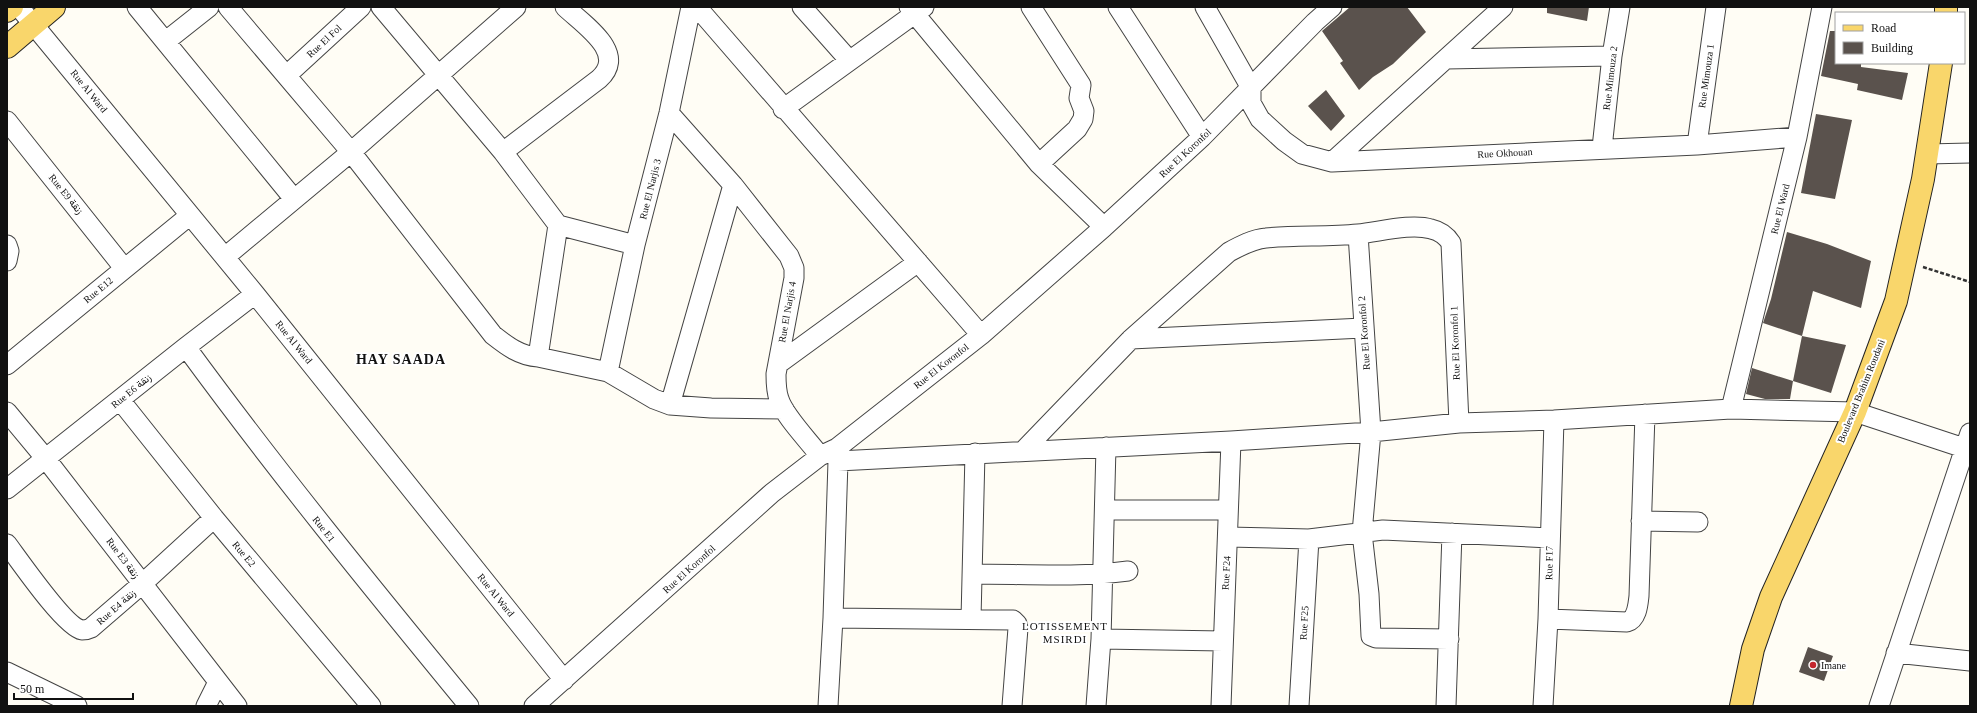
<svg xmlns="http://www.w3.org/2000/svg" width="1977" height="713" viewBox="0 0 1977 713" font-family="'Times New Roman',Vazirmatn,serif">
	<rect width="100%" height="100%" fill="#fffdf5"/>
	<path fill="#5a524d" d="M1350,7H1407L1426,32L1393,64L1373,77L1359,90L1340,63L1343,61L1322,31Z
		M1547,7H1589L1587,21L1547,13Z
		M1830,31H1836V63H1861V67L1908,73L1902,100L1857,90L1858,84L1821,76Z
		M1326,90L1345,116L1331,131L1308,106Z
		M1816,114L1852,120L1835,199L1801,193Z
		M1787,232L1827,244L1871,261L1861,308L1813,291L1802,336L1763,323L1771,299Z
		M1802,336L1846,345L1831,393L1793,381Z
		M1752,368L1793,381L1790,399H1765L1746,394Z
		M1808,647L1833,656L1824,681L1799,672Z"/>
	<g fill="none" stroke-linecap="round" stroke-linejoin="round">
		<defs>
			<path id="minor" d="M19,7L255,294L564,680
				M137,7L294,199
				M228,7L351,152L493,335C507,346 520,356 538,357L608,372L654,399L670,405L711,408L784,409
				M381,7L503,152L558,225L635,245
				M697,7L981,335
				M802,7L849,60
				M909,7L1039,164L1104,227
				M1031,7L1081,85L1079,98L1084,111L1083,119L1077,129L1039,164
				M1118,7L1202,137
				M1205,7L1251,88V103L1260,119L1284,141L1302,154L1332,162L1697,145L1797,137
				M166,41L209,7
				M1446,59L1612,56
				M287,75L361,7
				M783,109L924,7
				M669,113L733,185L789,256L794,268V278L776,374C776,383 776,391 779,399C784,416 809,441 820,456
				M7,121L124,268
				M1697,145L1716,7
				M1602,148L1612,56L1620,7
				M503,152L599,79C628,53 584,25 565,7
				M1927,154L1970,153
				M1332,162L1503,7
				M1358,234L1371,432L1362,533L1369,594L1371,636L1376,638L1449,639
				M7,245L9,251L7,261
				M225,257L351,152L516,7
				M1131,339L1363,328
				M186,347C276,470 372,588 469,706
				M538,357L558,225
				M778,364L918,262
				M7,365L189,216
				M608,372L635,245L669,113L691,7
				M120,400L214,518L371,706
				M670,405L733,185
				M1731,409L1797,137L1822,7
				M7,412L46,459L237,706
				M1024,450L1131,339L1229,252C1240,246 1253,239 1266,238C1296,235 1327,237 1358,234C1379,232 1411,223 1431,229C1440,231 1446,235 1451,243L1459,423
				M838,461L1231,441L1371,432L1459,423L1554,420L1731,409L1855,412L1964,448
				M7,489L186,347L255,294
				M1105,510H1228
				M1641,521L1698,522
				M1228,537L1309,539L1383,530L1550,538
				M7,544C19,560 65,627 82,630C85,630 89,629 91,628L142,584L214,518
				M972,574C1024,574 1076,578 1128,571
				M833,618L1013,620L1017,624L1018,628L1012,706
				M971,619L975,453
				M1548,619L1627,622C1637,619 1638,605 1639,596L1645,414
				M1101,639L1223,641
				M1896,653L1970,661
				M7,672L77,706
				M206,706L218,682
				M534,706L772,493L820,456L837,448L981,335L1104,227L1202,137L1315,22L1332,7
				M828,706L833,618L838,461L837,448
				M1096,706L1101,639L1106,447
				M1221,706L1231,441
				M1299,706L1309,539
				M1446,706L1452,533
				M1543,706L1548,619L1554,420
				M1879,706L1970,433"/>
			<path id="major" d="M7,11L12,7
				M1946,13V7
				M7,47L54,7
				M1741,706L1753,649L1771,597L1855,412L1896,301L1923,179L1941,63"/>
		</defs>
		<use href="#minor" stroke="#444" stroke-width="21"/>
		<use href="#major" stroke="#222" stroke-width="24"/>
		<path stroke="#333" stroke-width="2.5" stroke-dasharray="4 2" stroke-linecap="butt" d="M1923,267L1970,282"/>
		<use href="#minor" stroke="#fff" stroke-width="19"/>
		<use href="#major" stroke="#f9d66b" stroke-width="22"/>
	</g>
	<circle fill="#c4262e" stroke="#fff" stroke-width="1.5" cx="1813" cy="665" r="4"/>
	<g text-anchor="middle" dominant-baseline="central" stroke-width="4" stroke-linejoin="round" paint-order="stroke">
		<g font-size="10" fill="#111" stroke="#fff">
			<text transform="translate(324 41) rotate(-43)">Rue El Fol</text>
			<text transform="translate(1706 76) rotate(-82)">Rue Mimouza 1</text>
			<text transform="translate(1610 78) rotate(-83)">Rue Mimouza 2</text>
			<text transform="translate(89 91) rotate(51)">Rue Al Ward</text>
			<text transform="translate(1185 153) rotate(-43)">Rue El Koronfol</text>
			<text transform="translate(1505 153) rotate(-3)">Rue Okhouan</text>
			<text transform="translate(650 189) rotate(-76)">Rue El Narjis 3</text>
			<text transform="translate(66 194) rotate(51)">Rue E9 زنقة</text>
			<text transform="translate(1780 209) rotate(-76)">Rue El Ward</text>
			<text transform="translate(98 290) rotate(-40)">Rue E12</text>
			<text transform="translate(787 312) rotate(-80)">Rue El Narjis 4</text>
			<text transform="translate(1364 333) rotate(-94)">Rue El Koronfol 2</text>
			<text transform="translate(294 342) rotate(51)">Rue Al Ward</text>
			<text transform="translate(1455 343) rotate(-92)">Rue El Koronfol 1</text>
			<text transform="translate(941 366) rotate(-38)">Rue El Koronfol</text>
			<text transform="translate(131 391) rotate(-39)">Rue E6 زنقة</text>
			<text transform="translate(1861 391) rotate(-68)">Boulevard Brahim Roudani</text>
			<text transform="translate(324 529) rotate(52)">Rue E1</text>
			<text transform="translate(244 554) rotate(50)">Rue E2</text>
			<text transform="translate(123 558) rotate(53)">Rue E3 زنقة</text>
			<text transform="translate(1549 563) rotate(-89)">Rue F17</text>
			<text transform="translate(689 569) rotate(-42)">Rue El Koronfol</text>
			<text transform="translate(1226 573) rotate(-87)">Rue F24</text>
			<text transform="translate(496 595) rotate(51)">Rue Al Ward</text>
			<text transform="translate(116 607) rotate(-41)">Rue E4 زنقة</text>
			<text transform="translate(1304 623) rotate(-87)">Rue F25</text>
		</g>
		<g font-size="10" fill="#111" stroke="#fff" text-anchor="start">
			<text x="1821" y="665">Imane</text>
		</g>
		<g font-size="11" letter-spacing="1" fill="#111" stroke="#fff">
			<text x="1065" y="626">LOTISSEMENT<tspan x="1065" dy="13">MSIRDI</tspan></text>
		</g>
		<g font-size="14" font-weight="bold" letter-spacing="1" fill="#111" stroke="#fff">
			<text x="401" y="359">HAY SAADA</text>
		</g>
	</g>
	<rect width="1977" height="713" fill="none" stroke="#111111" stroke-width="16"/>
	<rect x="1835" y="12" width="130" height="52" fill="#ffffff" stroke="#a0a0a0"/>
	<rect x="1843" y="25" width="20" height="6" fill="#f9d66b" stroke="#a0a0a0"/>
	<text x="1871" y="32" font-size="12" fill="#111111">Road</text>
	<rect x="1843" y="42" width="20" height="12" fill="#5a524d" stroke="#a0a0a0"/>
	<text x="1871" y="52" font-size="12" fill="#111111">Building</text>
	<path d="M14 693v6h119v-6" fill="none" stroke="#111111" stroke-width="2"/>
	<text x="20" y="693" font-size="12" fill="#111111" stroke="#ffffff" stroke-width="3" paint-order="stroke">50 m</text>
</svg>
